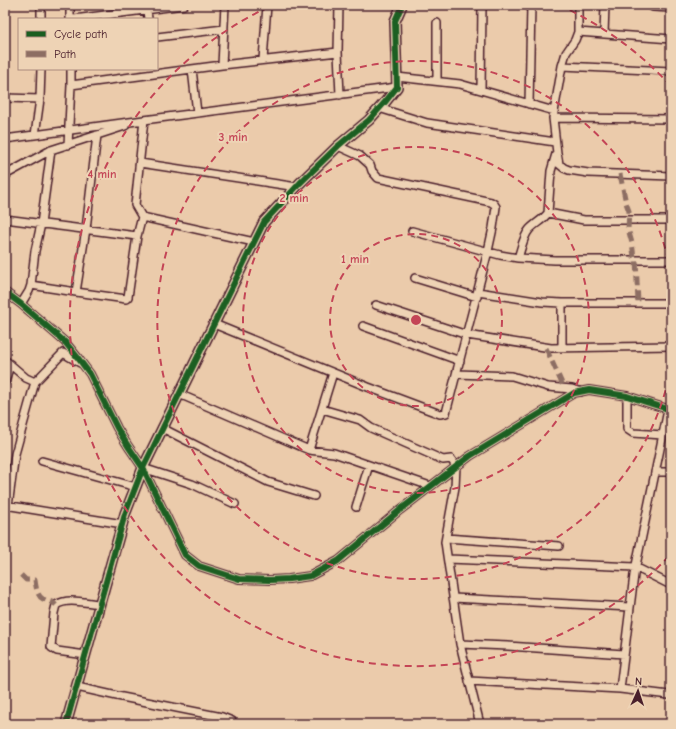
<svg xmlns="http://www.w3.org/2000/svg" width="676" height="729" viewBox="0 0 676 729" font-family="'Comic Neue',sans-serif">
	<rect width="100%" height="100%" fill="#ebcbab"/>
	<filter id="ink" filterUnits="userSpaceOnUse"><feTurbulence type="fractalNoise" baseFrequency=".025" numOctaves="2"/><feDisplacementMap in="SourceGraphic" scale="8" xChannelSelector="R" yChannelSelector="G"/><feConvolveMatrix kernelMatrix="1 2 1 2 8 2 1 2 1" color-interpolation-filters="sRGB"/></filter>
	<g filter="url(#ink)">
		<g fill="none" stroke-linecap="round" stroke-linejoin="round">
			<defs>
				<path id="minor" d="M70,5V19
					M339,5L338,52L340,95
					M578,5V32L575,40L566,53L562,66L553,118L557,153L559,164L564,168L569,170L588,173L671,176
					M650,5L653,7L671,8
					M147,10L148,19
					M41,19V5
					M74,19L184,5
					M437,23V81
					M578,32L671,39
					M604,34L605,5
					M157,37L224,29
					M263,60L267,5
					M222,65L225,5
					M562,66L671,71
					M192,69L197,113
					M397,77L460,84L554,111
					M71,85L222,65L338,52
					M481,90L482,5
					M5,98L40,99
					M529,104L531,5
					M379,108L427,123L555,142
					M553,118L671,119
					M140,121L144,120L397,87
					M35,135L40,99L41,69
					M5,139L144,120L135,205L142,217L137,236L128,297L126,299L76,292L31,285
					M68,145L71,85V69
					M140,163L297,187
					M5,175L51,150L125,126
					M548,213L584,220H671
					M142,217L254,242
					M5,219L137,236
					M412,231L500,255L518,258L555,260H671
					M518,258C521,250 523,237 529,230C534,224 543,220 548,213L551,171L556,154
					M415,278L477,297
					M5,292L21,304L65,342L78,358L90,374L117,428L128,446L143,468L185,555L199,566L239,579L270,580L289,579L310,576L338,561L400,510L470,456L574,393L589,390L627,396L671,410
					M76,292L86,229L97,135
					M478,292L542,302L562,303H671
					M562,303V348
					M21,304L29,291L31,285L35,251L41,224L51,150
					M376,305L467,335L551,348L671,346
					M214,324L368,387L440,414L446,413L488,251L493,228L496,207L494,204L491,202L378,178L372,171L370,165L360,156L338,146
					M363,326L460,361
					M5,360L26,378L35,382
					M457,374L512,376L548,387L572,389L581,392
					M5,382L10,364
					M179,394L309,450L334,453L430,486
					M627,396V429L633,433L663,435
					M322,409L360,420L371,428L443,460L451,459L456,466L455,487L445,542L460,644L480,724
					M162,428L268,482L314,496
					M309,450L333,373
					M42,461L136,487
					M143,468L192,484L235,504
					M655,472H671
					M5,505L123,524
					M8,506L15,454L35,382L63,353L80,363
					M356,507L369,465
					M446,538L559,546
					M448,559L635,567L671,585
					M453,598L630,607
					M460,644L508,646L624,654
					M86,655L57,651L51,647L54,613L56,605C68,597 86,603 100,604
					M469,681L620,689L669,695
					M77,687L117,696L222,717L232,721V724
					M620,689L634,575L668,410"/>
				<path id="tertiary" d="M66,724L125,514L143,468L264,222L300,183L338,146L369,120L386,101L397,87L395,21L402,5"/>
			</defs>
			<use href="#minor" stroke="#4a1f2b" stroke-width="10"/>
			<use href="#tertiary" stroke="#4a1f2b" stroke-width="12"/>
			<use href="#minor" stroke="#eed3b5" stroke-width="7"/>
			<use href="#tertiary" stroke="#eed3b5" stroke-width="9"/>
			<path stroke="#8d6e63" stroke-width="5" stroke-dasharray="10 5" stroke-linecap="butt" d="M620,174L626,203L629,211L628,229L632,243L634,257L636,259L638,303
				M546,348L564,388
				M21,575L26,580H35C36,587 37,596 43,599C48,601 52,601 56,605"/>
			<defs>
				<path id="cycleway" d="M5,292L21,304L65,342L78,358L90,374L117,428L128,446L143,468L185,555L199,566L239,579L270,580L289,579L310,576L338,561L400,510L470,456L574,393L589,390L627,396L671,410
					M66,724L125,514L143,468L264,222L300,183L338,146L369,120L386,101L397,87L395,21L402,5"/>
			</defs>
			<use href="#cycleway" stroke="#eed3b5" stroke-width="8"/>
			<use href="#cycleway" stroke="#1b5e20" stroke-width="6"/>
		</g>
	</g>
	<g fill="none" stroke="#c44556" stroke-width="2" stroke-dasharray="7 5">
		<circle cx="416" cy="320" r="86"/>
		<circle cx="416" cy="320" r="173"/>
		<path d="M671 367A259 259 0 1 1 671 273"/>
		<path d="M669 556A346 346 0 1 1 273 5M559 5A346 346 0 0 1 669 84"/>
	</g>
	<circle cx="416" cy="320" r="6" fill="#c44556" stroke="#eed3b5" stroke-width="2"/>
	<g font-size="12" text-anchor="middle" font-weight="bold" fill="#c44556" stroke="#eed3b5" stroke-width="4" stroke-linejoin="round" paint-order="stroke">
		<text x="233" y="141">3 min</text>
		<text x="102" y="178">4 min</text>
		<text x="294" y="202">2 min</text>
		<text x="355" y="263">1 min</text>
	</g>
	<rect width="676" height="729" fill="none" stroke="#eed3b5" stroke-width="20"/>
	<rect x="10" y="10" width="656" height="709" fill="none" stroke="#4a1f2b" stroke-width="1.5" filter="url(#ink)"/>
	<rect x="18" y="18" width="140" height="52" fill="#eed3b5" stroke="#ac8b7e"/>
	<rect x="26" y="31" width="20" height="6" fill="#1b5e20" stroke="#ac8b7e"/>
	<text x="54" y="38" font-size="12" fill="#4a1f2b">Cycle path</text>
	<rect x="26" y="51" width="20" height="6" fill="#8d6e63" stroke="#ac8b7e"/>
	<text x="54" y="58" font-size="12" fill="#4a1f2b">Path</text>
	<g transform="translate(638 691) rotate(3)" stroke="#eed3b5" stroke-width="3" paint-order="stroke">
	<path d="M0-3L7 15L0 10L-7 15Z" fill="#4a1f2b"/>
	<text y="-6" font-size="11" font-weight="bold" text-anchor="middle" fill="#4a1f2b">N</text>
	</g>
</svg>
